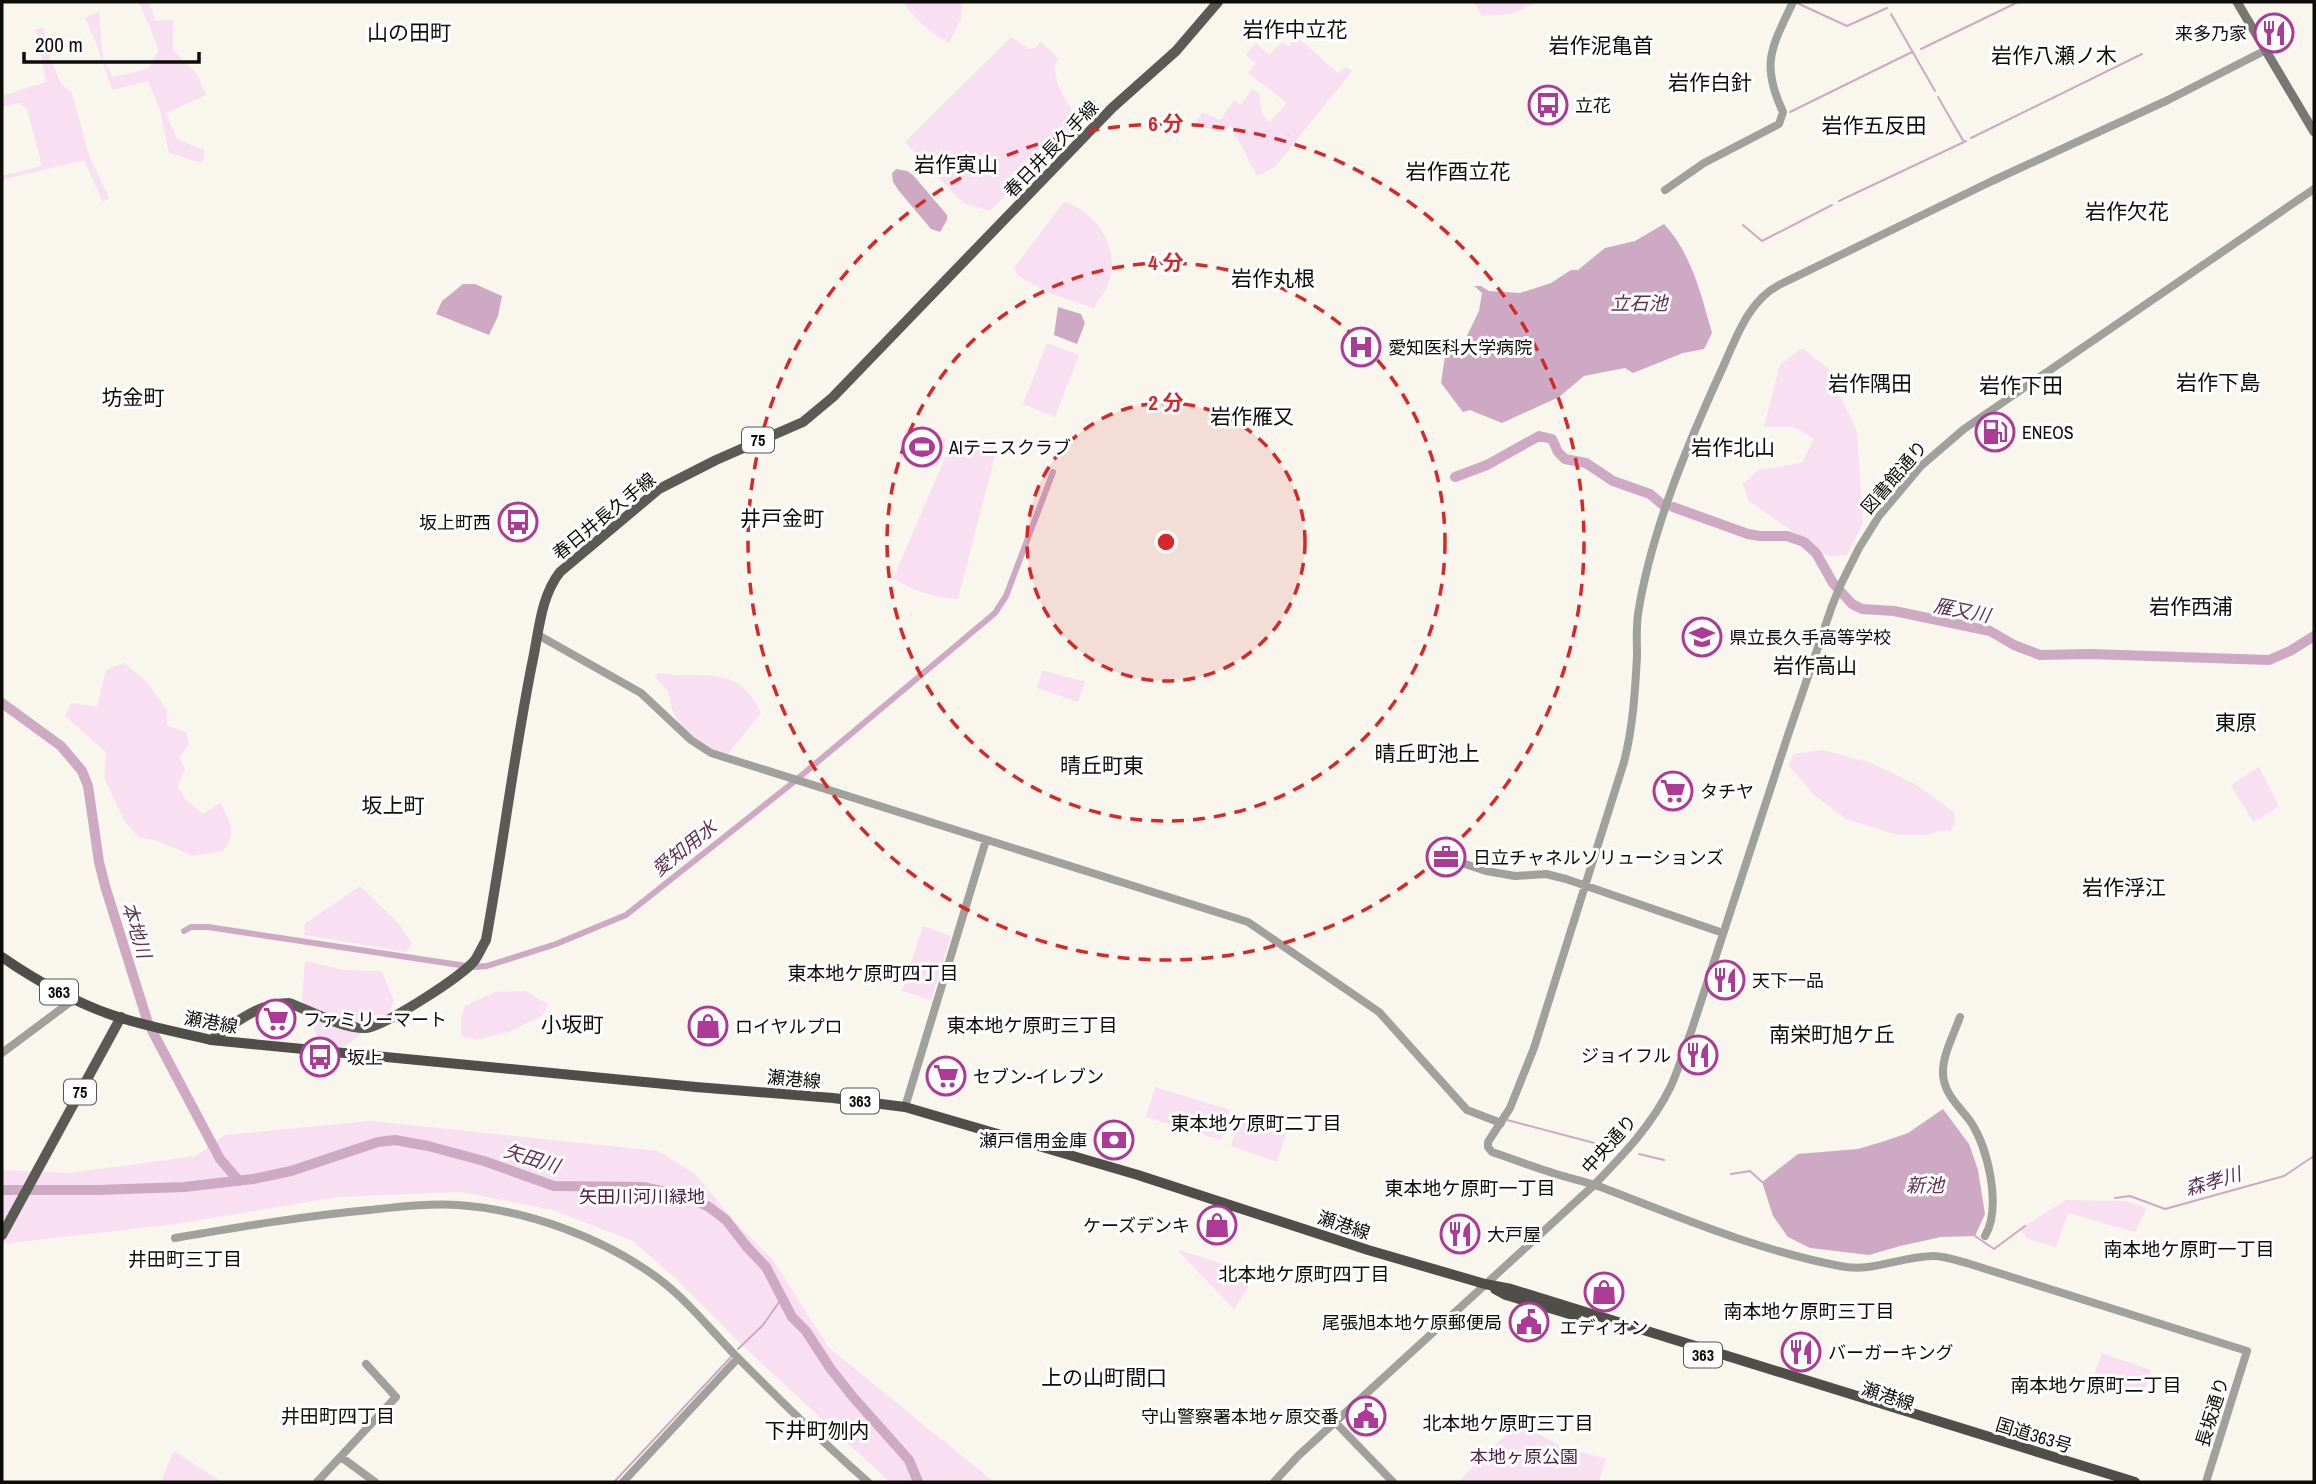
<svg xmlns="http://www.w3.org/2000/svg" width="2316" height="1484" viewBox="0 0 2316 1484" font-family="'Archivo Narrow','Noto Sans JP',sans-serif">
	<rect width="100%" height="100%" fill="#f8f6ed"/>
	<path fill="#f8dff1" d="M139,2H149L155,21L173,20V50L196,73L206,95L166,113L177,139L204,150V159L201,163L169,153L160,110L148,81L112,90L96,43L85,18L99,11L103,60L113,77L148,69L159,50Z
		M903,2H962L961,18L949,43C929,33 916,20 903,2Z
		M1474,2H1538L1510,14L1482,16Z
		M43,27L49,55L61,84L72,93L88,153L109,198L103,202L84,160L2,180V176L42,166L27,109L19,103L2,107V96L46,82L36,30Z
		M1011,37L1029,49L1035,48L1041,42L1058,58C1047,78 1070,104 1079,123L990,211L963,203L905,142Z
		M1297,37L1338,73L1346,67L1352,71L1275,167L1257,176L1231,126L1220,132L1195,125L1202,112L1220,120L1234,100L1241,105L1252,89L1259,93L1262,114L1270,122L1287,103L1248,73L1256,64L1246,55L1256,43L1269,55L1282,42L1288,47Z
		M1064,202C1096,211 1119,247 1110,279C1107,290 1100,298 1094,308L1051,294L1018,276L1014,268Z
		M1047,343L1079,355L1055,417L1023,404Z
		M1802,348L1828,368L1857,432L1863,523L1847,555L1827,556L1748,500L1743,484L1759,470L1802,463L1814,439L1794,427H1764L1780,365Z
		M906,428L946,438L938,467L899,457Z
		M954,437L997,448L958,599C934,598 913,590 893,579Z
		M124,663L146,681L167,710V726L186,732L189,744L180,758L185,770L177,787L186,800L203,814L220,803C230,822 238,831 223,851L193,856L155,840L139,838L124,820L104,777L106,752L65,716L71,703L97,707L106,670Z
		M1042,670L1085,682L1078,702L1037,688Z
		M659,673C703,681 737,661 761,713L727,755L713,751L681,727L672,709L668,692L655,676Z
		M1823,750L1871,763L1915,784L1954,812L1955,824L1950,831H1940L1927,835H1897L1846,819L1813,794L1789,766L1793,754Z
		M2259,767L2279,807L2253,822L2231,785Z
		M360,886L399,924L412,944L407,952L304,935L305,924Z
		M923,926L951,936L931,1000L902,991Z
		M305,961L344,970L382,971L394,1001L387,1017L343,1047L318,1039L302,1001Z
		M525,991L548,1004L543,1015L509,1032L477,1040L461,1036V1018L465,1006L495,992Z
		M1155,1087L1230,1110L1221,1140L1146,1117Z
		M1240,1119L1286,1133L1277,1162L1231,1146Z
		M370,1121L658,1151L695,1174L735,1222L773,1260L828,1347L994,1482H890L745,1348L675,1278L633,1241L553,1210L461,1192L338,1197L176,1224L2,1244V1170L70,1173L196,1156L225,1135Z
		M2066,1200L2125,1201L2147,1208L2135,1232L2068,1213L2056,1247L2027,1239L2020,1229Z
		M1179,1250L1253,1273L1248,1288L1234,1309L1179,1252Z
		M2102,1353L2151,1370L2144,1393L2093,1378Z
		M1518,1423L1562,1447L1606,1459L1599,1482H1458Z
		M174,1450V1451L222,1482H161Z"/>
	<path fill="#cea9c4" d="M896,169L907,171L913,175L947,215V220L940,232L931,229L899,191L893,182L892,173Z
		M1664,224C1692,254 1701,295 1712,333L1704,349L1683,353L1633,373L1625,368L1584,376L1559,397L1502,423L1470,410L1463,412L1441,383L1445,356L1462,346L1479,311L1482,293L1474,286H1481L1489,291L1520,293L1551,283L1571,270H1578L1605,248L1635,241Z
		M463,284H475L502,296L498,316L489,335L436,314L442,301Z
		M1058,307L1081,314L1085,323L1077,344L1054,335Z
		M1943,1109L1969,1144L1978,1170L1985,1214L1975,1236L1941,1237L1900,1246L1869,1255L1810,1248L1788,1237L1773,1216L1762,1182L1798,1154L1858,1149L1885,1141L1908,1133Z"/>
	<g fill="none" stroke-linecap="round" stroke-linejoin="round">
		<path stroke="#cea9c4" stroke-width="2" d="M1797,3L1847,26L1887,8
			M1891,14L1935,91
			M1921,49L2018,2
			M1938,97L1964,142L1966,141
			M1790,112L1912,52
			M1971,138L2142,54
			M1839,201L1964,142
			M1743,225L1762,241L1832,205
			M1507,1120L1617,1149
			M1639,1154L1664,1160
			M1731,1174L1750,1171L1762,1182
			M2115,1198L2130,1196L2165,1209L2284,1176L2314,1156
			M1975,1236L1994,1249L2025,1226
			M738,1349L763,1325L782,1298
			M614,1482L731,1357"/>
		<path stroke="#cea9c4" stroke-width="6" d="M184,931L191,927H208L473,967L487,966L556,944L626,915L790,785L995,613L1006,596L1053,472"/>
		<path stroke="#cea9c4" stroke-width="10" d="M1455,477L1487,465L1539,436L1552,439L1558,452L1565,459L1586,463L1613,481L1650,494L1663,505
			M1673,507L1748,534L1760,536H1787L1804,542L1816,553L1833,583L1852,604L1862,609L1894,611L1990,631L2014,645L2040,655L2090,654L2269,660L2290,651L2314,636
			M2,703L61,746L82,771L88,786L99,862L105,886L148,1023L220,1159L239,1181
			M2,1190H98L184,1187L253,1179L291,1171L378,1142L395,1140L428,1146L484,1161L554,1186L643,1187L689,1197L709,1207L726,1220L747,1247L766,1267L792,1317L806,1331L830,1368L853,1397L909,1460L918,1482"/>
		<path stroke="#a0a09c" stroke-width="8" d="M1665,190L1704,163L1779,124L1783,112C1760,63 1772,47 1793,2
			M538,635L641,693L691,740L711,753L1248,922L1379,1012L1467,1110L1501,1123
			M1435,854L1486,871L1515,876L1546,874L1566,879L1723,933
			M1960,1017C1954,1034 1942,1056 1943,1074C1944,1094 1959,1106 1970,1121C1988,1147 2002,1207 1985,1236
			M2,1053L73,1000
			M905,1107L986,840
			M175,1238C239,1227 304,1216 369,1210C398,1207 429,1203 458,1205C528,1210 604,1238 659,1279C687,1300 710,1329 734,1354C778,1398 821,1441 868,1482
			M1335,1422L1393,1482
			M341,1457L375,1482
			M317,1482L396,1397L366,1364
			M623,1482L738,1358
			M1274,1482L1298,1456L1594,1185C1624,1154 1652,1125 1671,1086C1679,1068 1685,1048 1692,1029L1788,735L1832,606L1841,584L1859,548L1879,516L1921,466L1964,429L2314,189
			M2206,1482L2247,1351L1970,1264C1959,1261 1945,1256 1934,1256C1901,1256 1873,1273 1840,1266C1756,1250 1677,1216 1598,1186C1581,1180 1563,1177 1547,1171C1528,1165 1510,1158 1492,1152L1488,1147V1142L1510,1108L1534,1048L1624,762C1633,727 1635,693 1637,656C1637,642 1636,628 1638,614C1651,531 1688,443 1723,367C1736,338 1749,300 1779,285L1992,181L2168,100L2266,50"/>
		<path stroke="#787772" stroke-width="9" d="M2237,2L2314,132"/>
		<path stroke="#5b5a54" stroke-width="10" d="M211,1040C235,1023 258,1003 289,1003C311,1011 343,1029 366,1028C385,1026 464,975 475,960C479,954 482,947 486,940C503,847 514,752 533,659C539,630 541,596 560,572L659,489L716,460L803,422L833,397L1112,108L1176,51L1218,2
			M2,1235L121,1017"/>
		<path stroke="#4f4e48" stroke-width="10" d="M2,957C37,981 72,1001 112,1015C144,1026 178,1032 211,1040L696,1087L833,1098L905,1107L1138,1175L1368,1250L1485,1284L1511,1289L2135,1482
			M1495,1289L1506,1295L1576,1316"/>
	</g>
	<circle cx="1166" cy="542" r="139" fill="#d62828" fill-opacity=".12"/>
	<g fill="none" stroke="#d62828" stroke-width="3.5" stroke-dasharray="12 9">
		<circle cx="1166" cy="542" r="139"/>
		<circle cx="1166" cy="542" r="279"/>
		<circle cx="1166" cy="542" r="418"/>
	</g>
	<defs>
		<symbol id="restaurant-ring" viewBox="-11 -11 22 22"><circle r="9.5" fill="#fff" stroke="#ad3b96" stroke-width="1.5"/><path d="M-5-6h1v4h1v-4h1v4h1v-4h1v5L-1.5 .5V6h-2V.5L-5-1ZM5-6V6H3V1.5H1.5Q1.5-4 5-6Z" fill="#ad3b96"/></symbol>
		<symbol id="bus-ring" viewBox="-11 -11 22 22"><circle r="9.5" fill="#fff" stroke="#ad3b96" stroke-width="1.5"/><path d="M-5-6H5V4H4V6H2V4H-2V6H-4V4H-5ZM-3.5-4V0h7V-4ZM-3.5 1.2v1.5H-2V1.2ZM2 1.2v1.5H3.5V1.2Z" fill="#ad3b96"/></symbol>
		<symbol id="hospital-ring" viewBox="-11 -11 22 22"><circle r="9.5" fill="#fff" stroke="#ad3b96" stroke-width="1.5"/><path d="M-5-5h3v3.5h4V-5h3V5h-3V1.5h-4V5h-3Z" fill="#ad3b96"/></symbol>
		<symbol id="fuel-ring" viewBox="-11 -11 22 22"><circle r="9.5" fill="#fff" stroke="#ad3b96" stroke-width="1.5"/><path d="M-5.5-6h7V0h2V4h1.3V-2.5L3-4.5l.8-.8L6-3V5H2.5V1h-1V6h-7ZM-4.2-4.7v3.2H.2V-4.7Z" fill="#ad3b96"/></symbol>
		<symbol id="stadium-ring" viewBox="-11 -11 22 22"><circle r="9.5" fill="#fff" stroke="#ad3b96" stroke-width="1.5"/><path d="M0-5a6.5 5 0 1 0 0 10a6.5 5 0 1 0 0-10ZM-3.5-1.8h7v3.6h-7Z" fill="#ad3b96"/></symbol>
		<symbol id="school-ring" viewBox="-11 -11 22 22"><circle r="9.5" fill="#fff" stroke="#ad3b96" stroke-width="1.5"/><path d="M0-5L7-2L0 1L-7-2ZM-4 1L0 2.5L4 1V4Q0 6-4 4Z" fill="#ad3b96"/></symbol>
		<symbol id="supermarket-ring" viewBox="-11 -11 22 22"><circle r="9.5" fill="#fff" stroke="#ad3b96" stroke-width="1.5"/><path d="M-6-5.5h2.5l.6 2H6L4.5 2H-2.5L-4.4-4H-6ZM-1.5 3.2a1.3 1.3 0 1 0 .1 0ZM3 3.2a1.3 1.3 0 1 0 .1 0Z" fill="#ad3b96"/></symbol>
		<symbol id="office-ring" viewBox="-11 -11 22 22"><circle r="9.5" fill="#fff" stroke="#ad3b96" stroke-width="1.5"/><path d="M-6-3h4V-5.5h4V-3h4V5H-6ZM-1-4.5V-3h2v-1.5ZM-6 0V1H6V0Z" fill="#ad3b96"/></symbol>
		<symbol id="shop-ring" viewBox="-11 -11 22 22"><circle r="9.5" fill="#fff" stroke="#ad3b96" stroke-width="1.5"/><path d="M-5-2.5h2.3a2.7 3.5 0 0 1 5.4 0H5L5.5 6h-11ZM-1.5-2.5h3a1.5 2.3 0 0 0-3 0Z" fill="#ad3b96"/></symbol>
		<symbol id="bank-ring" viewBox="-11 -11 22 22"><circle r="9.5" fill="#fff" stroke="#ad3b96" stroke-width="1.5"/><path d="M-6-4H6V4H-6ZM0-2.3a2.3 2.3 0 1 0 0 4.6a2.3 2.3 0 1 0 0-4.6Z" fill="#ad3b96"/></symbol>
		<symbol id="civic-ring" viewBox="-11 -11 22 22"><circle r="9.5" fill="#fff" stroke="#ad3b96" stroke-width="1.5"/><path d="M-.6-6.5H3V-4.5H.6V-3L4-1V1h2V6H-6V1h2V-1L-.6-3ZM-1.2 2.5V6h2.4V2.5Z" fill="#ad3b96"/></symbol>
	</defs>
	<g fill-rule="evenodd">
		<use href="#restaurant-ring" x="2252" y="11" width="44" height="44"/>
		<use href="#bus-ring" x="1526" y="83" width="44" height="44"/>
		<use href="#hospital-ring" x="1339" y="325" width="44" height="44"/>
		<use href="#fuel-ring" x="1973" y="410" width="44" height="44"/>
		<use href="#stadium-ring" x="900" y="425" width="44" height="44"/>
		<use href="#bus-ring" x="496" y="500" width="44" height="44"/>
		<use href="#school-ring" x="1680" y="615" width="44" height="44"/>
		<use href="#supermarket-ring" x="1651" y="769" width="44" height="44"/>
		<use href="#office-ring" x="1424" y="835" width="44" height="44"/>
		<use href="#restaurant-ring" x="1703" y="958" width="44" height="44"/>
		<use href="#supermarket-ring" x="254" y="997" width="44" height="44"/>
		<use href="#shop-ring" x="686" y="1004" width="44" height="44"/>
		<use href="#restaurant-ring" x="1676" y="1033" width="44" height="44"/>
		<use href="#bus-ring" x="298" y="1035" width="44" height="44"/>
		<use href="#supermarket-ring" x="924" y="1054" width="44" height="44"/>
		<use href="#bank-ring" x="1092" y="1118" width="44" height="44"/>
		<use href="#shop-ring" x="1195" y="1203" width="44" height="44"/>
		<use href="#restaurant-ring" x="1438" y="1212" width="44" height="44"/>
		<use href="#shop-ring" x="1582" y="1270" width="44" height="44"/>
		<use href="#civic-ring" x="1507" y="1300" width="44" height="44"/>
		<use href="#restaurant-ring" x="1779" y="1330" width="44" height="44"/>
		<use href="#civic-ring" x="1344" y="1394" width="44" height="44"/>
	</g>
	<g text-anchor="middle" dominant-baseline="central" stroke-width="6" stroke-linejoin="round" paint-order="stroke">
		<g fill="#fff" stroke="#555553" stroke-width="2">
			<rect x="742" y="427.5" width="32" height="25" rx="5"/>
			<rect x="40" y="979.5" width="38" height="25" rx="5"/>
			<rect x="64" y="1079.5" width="32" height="25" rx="5"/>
			<rect x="841" y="1088.5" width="38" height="25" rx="5"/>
			<rect x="1684" y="1342.5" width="38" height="25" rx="5"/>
		</g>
		<g font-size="16" font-weight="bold" fill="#0c0c09">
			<text x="758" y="440">75</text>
			<text x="59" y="992">363</text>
			<text x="80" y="1092">75</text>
			<text x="860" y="1101">363</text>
			<text x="1703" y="1355">363</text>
		</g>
		<g font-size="18" fill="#0c0c09" stroke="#fff" text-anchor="start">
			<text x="2247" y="33" text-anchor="end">来多乃家</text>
			<text x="1575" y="105">立花</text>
			<text x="1388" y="347">愛知医科大学病院</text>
			<text x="2022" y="432">ENEOS</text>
			<text x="949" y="447">AIテニスクラブ</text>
			<text x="491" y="522" text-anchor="end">坂上町西</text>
			<text x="1729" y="637">県立長久手高等学校</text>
			<text x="1700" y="791">タチヤ</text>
			<text x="1473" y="857">日立チャネルソリューションズ</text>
			<text x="1752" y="980">天下一品</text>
			<text x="303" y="1019">ファミリーマート</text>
			<text x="735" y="1026">ロイヤルプロ</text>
			<text x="1671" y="1055" text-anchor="end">ジョイフル</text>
			<text x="347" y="1057">坂上</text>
			<text x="973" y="1076">セブン-イレブン</text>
			<text x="1087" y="1140" text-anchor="end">瀬戸信用金庫</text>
			<text x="1190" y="1225" text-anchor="end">ケーズデンキ</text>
			<text x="1487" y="1234">大戸屋</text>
			<text x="1502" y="1322" text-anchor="end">尾張旭本地ケ原郵便局</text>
			<text x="1604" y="1327" text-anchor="middle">エディオン</text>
			<text x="1828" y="1352">バーガーキング</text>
			<text x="1339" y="1416" text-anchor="end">守山警察署本地ヶ原交番</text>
		</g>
		<g font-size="18" fill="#0c0c09" stroke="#fff">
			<text transform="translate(1051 149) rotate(-46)">春日井長久手線</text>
			<text transform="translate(1894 477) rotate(-49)">図書館通り</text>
			<text transform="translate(604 516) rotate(-39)">春日井長久手線</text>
			<text transform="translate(211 1022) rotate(10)">瀬港線</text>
			<text transform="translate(794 1079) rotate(5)">瀬港線</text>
			<text transform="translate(1609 1144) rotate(-48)">中央通り</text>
			<text transform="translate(1344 1225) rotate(18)">瀬港線</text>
			<text transform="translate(1888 1396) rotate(18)">瀬港線</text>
			<text transform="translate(2212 1412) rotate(-73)">長坂通り</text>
			<text transform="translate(2034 1435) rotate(17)">国道363号</text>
		</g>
		<g font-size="18" fill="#4f2145" stroke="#fff">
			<text x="642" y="1196">矢田川河川緑地</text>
			<text x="1524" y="1456">本地ヶ原公園</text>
		</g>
		<g font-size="19" font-style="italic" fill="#5f3054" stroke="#fff">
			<text x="1639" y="303">立石池</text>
			<text transform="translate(1962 610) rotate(11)">雁又川</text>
			<text transform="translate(684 848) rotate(-39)">愛知用水</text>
			<text transform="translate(137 930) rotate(73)">本地川</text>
			<text transform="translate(532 1158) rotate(17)">矢田川</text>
			<text transform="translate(2213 1181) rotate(-16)">森孝川</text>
			<text x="1925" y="1185">新池</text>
		</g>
		<g font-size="19" fill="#0c0c09" stroke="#fff">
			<text x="873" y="973">東本地ケ原町四丁目</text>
			<text x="1032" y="1025">東本地ケ原町三丁目</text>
			<text x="1256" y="1123">東本地ケ原町二丁目</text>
			<text x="1470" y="1188">東本地ケ原町一丁目</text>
			<text x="2189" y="1249">南本地ケ原町一丁目</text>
			<text x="185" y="1259">井田町三丁目</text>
			<text x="1304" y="1274">北本地ケ原町四丁目</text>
			<text x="1809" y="1311">南本地ケ原町三丁目</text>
			<text x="2096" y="1385">南本地ケ原町二丁目</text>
			<text x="338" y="1416">井田町四丁目</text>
			<text x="1508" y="1423">北本地ケ原町三丁目</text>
		</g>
		<g font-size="21" fill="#0c0c09" stroke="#fff">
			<text x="1295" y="29">岩作中立花</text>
			<text x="409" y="32">山の田町</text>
			<text x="1601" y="45">岩作泥亀首</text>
			<text x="2054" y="55">岩作八瀬ノ木</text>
			<text x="1710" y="82">岩作白針</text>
			<text x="1874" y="125">岩作五反田</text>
			<text x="956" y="164">岩作寅山</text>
			<text x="1458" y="171">岩作酉立花</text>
			<text x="2127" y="211">岩作欠花</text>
			<text x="1273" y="278">岩作丸根</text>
			<text x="2218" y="382">岩作下島</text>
			<text x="1870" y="383">岩作隅田</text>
			<text x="2021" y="385">岩作下田</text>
			<text x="133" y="397">坊金町</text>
			<text x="1252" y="416">岩作雁又</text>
			<text x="1733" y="447">岩作北山</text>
			<text x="782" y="518">井戸金町</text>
			<text x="2191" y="606">岩作西浦</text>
			<text x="1815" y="665">岩作高山</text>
			<text x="2236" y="722">東原</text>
			<text x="1427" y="753">晴丘町池上</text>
			<text x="1102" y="765">晴丘町東</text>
			<text x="393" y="805">坂上町</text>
			<text x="2124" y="887">岩作浮江</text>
			<text x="572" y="1024">小坂町</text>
			<text x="1832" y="1034">南栄町旭ケ丘</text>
			<text x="1104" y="1377">上の山町間口</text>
			<text x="817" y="1430">下井町刎内</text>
		</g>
	</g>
	<circle cx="1166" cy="542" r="10" fill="#d62828" stroke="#fff" stroke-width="3.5"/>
	<g font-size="21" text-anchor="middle" font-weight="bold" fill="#d62828" stroke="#fff" stroke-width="6" stroke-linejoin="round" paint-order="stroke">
		<text x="1166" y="131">6 分</text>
		<text x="1166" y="270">4 分</text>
		<text x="1166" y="410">2 分</text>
	</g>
	<rect width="2316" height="1484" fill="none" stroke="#0c0c09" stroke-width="7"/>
	<path d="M24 52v10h175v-10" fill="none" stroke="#0c0c09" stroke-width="3.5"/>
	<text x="35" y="52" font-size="21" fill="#0c0c09" stroke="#ffffff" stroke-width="5" paint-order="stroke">200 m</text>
</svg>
